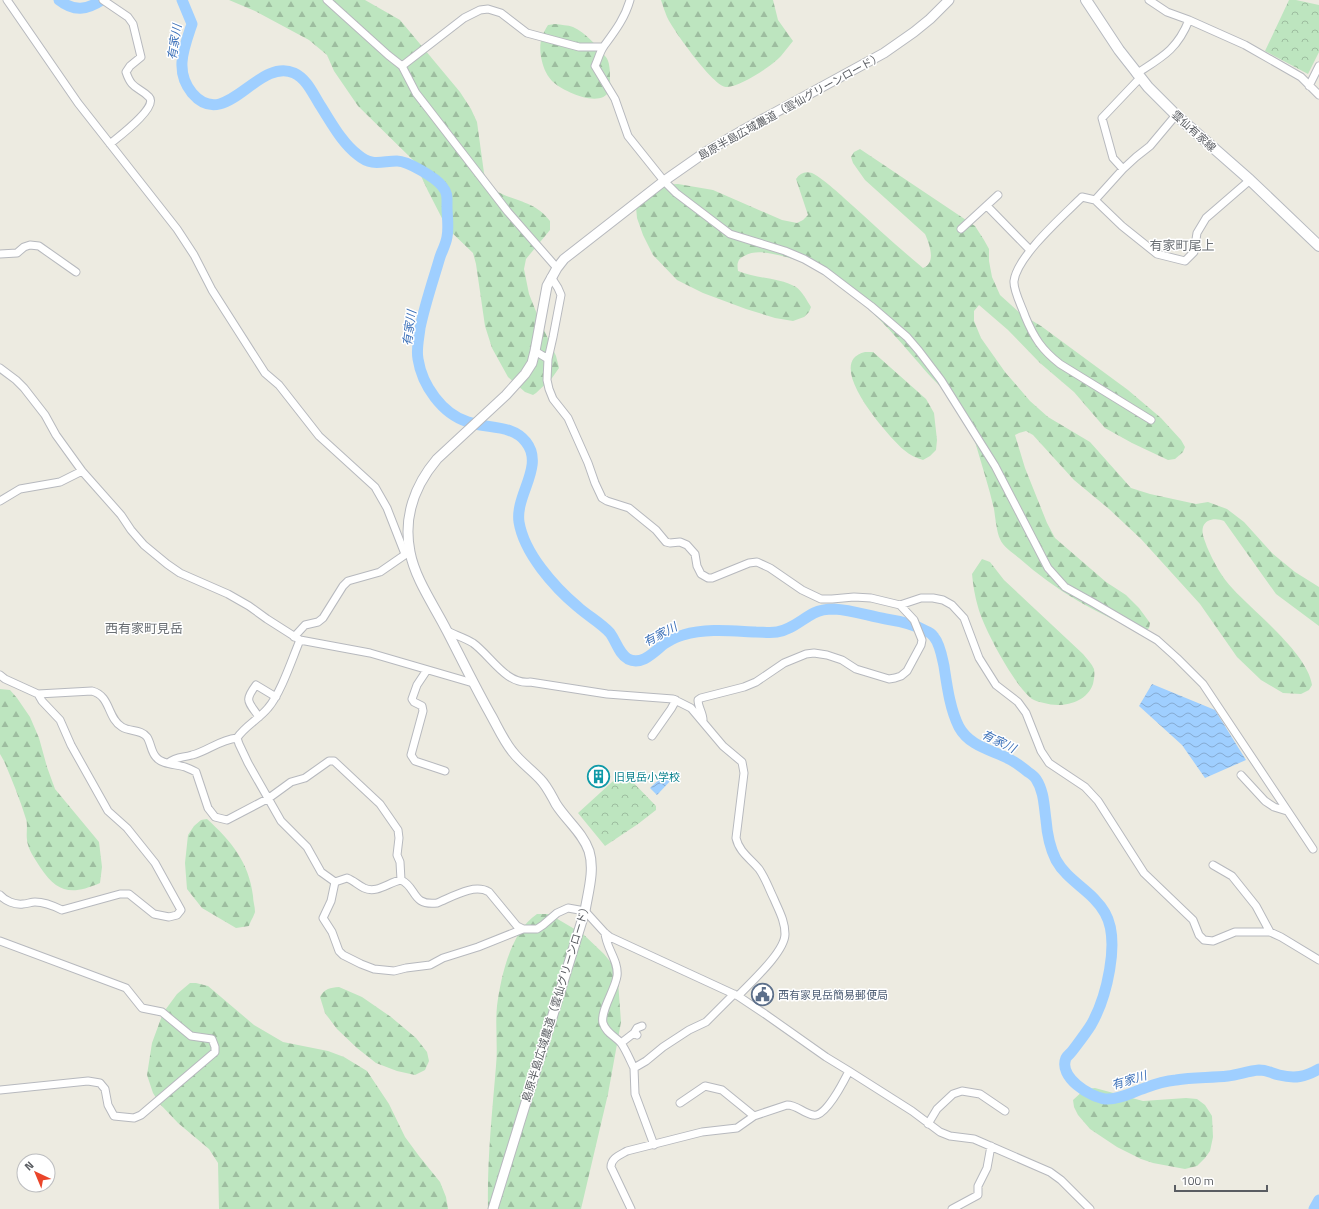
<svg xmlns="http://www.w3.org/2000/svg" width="1319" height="1209" viewBox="0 0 1319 1209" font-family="'Titillium Web','Noto Sans JP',sans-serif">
	<defs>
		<pattern id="forest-firs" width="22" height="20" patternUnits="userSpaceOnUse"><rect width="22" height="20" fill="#bde5bf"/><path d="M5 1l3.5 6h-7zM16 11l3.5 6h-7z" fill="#9dbd9f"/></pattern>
		<pattern id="park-crowns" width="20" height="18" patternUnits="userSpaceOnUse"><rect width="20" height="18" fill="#bde5bf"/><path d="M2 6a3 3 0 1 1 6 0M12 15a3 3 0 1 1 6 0" fill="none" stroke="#9dbd9f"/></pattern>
		<pattern id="water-waves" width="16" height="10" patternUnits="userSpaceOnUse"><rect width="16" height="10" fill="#9fcfff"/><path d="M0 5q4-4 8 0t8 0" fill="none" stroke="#85abd2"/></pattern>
	</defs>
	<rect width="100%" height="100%" fill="#edebe1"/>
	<path fill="url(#forest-firs)" d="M229,0H365L400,20L460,92L471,109L477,122L484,173C486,180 490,187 496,191C516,202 535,201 550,221V230L526,259L524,269L529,294L539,319L556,356L559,368L552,378L536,393L533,395L525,392L508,377L492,348L485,326L476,264L473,253L447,228L428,191L414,161L358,106L334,71L327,55L309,40L255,11Z
		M661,0H773L778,20L793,41C789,46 785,51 781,56C772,66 739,88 726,87C714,87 673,30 667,17C665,12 663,6 661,0Z
		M555,24C561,25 568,25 573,27C586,33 596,45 605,56C610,61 610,71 610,79C610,83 611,87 609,91C601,109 562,91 552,81C545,73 543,66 541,57C539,44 541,36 548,25Z
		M860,149L975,226L984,240L989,249V261L992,277L1000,295L1021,314L1041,326L1128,390L1161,418L1181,440L1185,447L1183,452L1175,459L1168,460L1132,443L1105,428L1074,392L1040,363L1008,330L979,305L974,311V321L981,338L1005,372L1030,401L1048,417L1090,442L1131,488L1150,494L1196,504L1208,502L1227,509L1244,522L1273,554L1295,572L1319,587V626L1276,594L1224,521C1217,518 1206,518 1203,527C1201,534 1205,540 1207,547C1213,561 1222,578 1233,589C1254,612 1308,654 1312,685L1309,690L1301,694L1283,693L1261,680L1237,657L1200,604L1141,539L1109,509L1074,480L1033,435L1026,431L1019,433L1015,435L1025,468L1047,523L1055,538L1106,582L1126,595L1139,608L1150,623L1149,628L1144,632C1098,615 1056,591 1019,558C1013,553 1003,547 1000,539C997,534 995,516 994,509C989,487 982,466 976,445C973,436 971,426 967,418C959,402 943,390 931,377C890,330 839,265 773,254C763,252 753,251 744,256C737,259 737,265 738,271C757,279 778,277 796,287C802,291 807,301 811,307L809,312L804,317L793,321L775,318L746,309L703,293L677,280L653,255L643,235L637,218L636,207L637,200L639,195L644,190L655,185L678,184L713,190L782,220L797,223L803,220L808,215L796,179C800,173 805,171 812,173C824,179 843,197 853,206C876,227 899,248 923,268C937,263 929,243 925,234L865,180L853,163L851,157L854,152Z
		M865,352H873L926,399L934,413L937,440L936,450L930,456L923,460C916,458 910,455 904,450C888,436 822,362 865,352Z
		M982,559L990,562L1004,580L1083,654C1087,659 1092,664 1094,669C1095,675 1094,679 1093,684C1086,704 1061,708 1044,703C1040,702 1035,701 1032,699C1014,685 984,629 978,607C975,597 973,585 972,574Z
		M0,689L10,690L17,698L30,717L39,738L47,767L55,789L99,842L102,867L100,883C72,895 58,894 40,867C35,859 28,850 27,840C26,833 28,825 26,819C20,799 12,780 4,761L0,754Z
		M207,819C231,841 249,862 253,896C253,901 255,907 255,912C254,916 250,922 249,926L236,928L202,908L187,889L185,863L188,835L194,826L201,820Z
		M537,914H549L583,934L604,954L613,965L618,981L621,1022L608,1094L581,1209H488C487,1161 492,1114 496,1066C498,1046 495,1026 497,1006C501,976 511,931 537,914Z
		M190,983H196L208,986L254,1025L283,1042L328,1051L344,1057L367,1071L389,1104L405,1137L419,1156L440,1182L446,1197L448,1209H219L218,1163L209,1149L178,1123L160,1104L153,1093L147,1075L152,1043L163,1013L177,994Z
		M339,987L362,997L391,1017L416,1038L427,1052L429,1061L425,1070L415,1075L397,1071L376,1063L357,1048L337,1029L325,1013L320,997C325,988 330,988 339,987Z
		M1095,1088L1143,1101L1186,1098L1197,1099L1205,1105L1212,1116L1213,1137L1210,1151L1205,1158L1197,1166L1185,1169L1153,1163L1141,1159L1117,1147L1090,1129L1078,1115L1074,1107L1073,1100L1085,1089Z"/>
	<path fill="url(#park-crowns)" d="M1289,0H1296L1319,5V52L1308,74L1265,51Z
		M623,772L656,806V810L638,824L605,846L578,813Z"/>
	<path fill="url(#water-waves)" d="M1152,684L1215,710L1246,760L1205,778L1182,745L1139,706Z
		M667,772L673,778L657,795L650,788Z"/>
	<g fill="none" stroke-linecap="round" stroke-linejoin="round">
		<path stroke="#9fcfff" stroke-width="11" d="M59,0C74,12 87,10 102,0
			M182,0L192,24C184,48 174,71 192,93C226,133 257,57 294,73C307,79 313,94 320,105C331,122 342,143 358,155C372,167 382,161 397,161C408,161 436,178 442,186C448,193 447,198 447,206C447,216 449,228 447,237C446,244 442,251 440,257C433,281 425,304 420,328C419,338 416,349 418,359C422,385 442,414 468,422C487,429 512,424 526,442C545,466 515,495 519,522C524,553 554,587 578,607C588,616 601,623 610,633C616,641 619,654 628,659C642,666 654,652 664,644C671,640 675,637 683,635C707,628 732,631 756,632C763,632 770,633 777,632C791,630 802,619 814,613C820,610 828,609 834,609C852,610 869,616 886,619C899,621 914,624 926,631C929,632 932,634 934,637C940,644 942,657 944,666C947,686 950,709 959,727C970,747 993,750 1011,760C1018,764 1022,767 1028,772C1031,774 1034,776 1036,779C1044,791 1044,806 1046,820C1047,833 1050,848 1056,860C1068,882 1093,891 1105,913C1121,941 1106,999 1091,1025C1086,1033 1079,1042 1073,1050C1071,1053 1068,1055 1066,1058C1058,1077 1090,1097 1105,1099C1119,1100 1132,1092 1145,1088C1155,1084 1165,1081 1176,1080C1193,1077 1210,1078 1228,1076C1238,1075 1248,1071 1259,1070C1267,1070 1271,1073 1279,1075C1295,1079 1305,1077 1319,1069
			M1314,1209L1319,1200"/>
		<defs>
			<path id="minor" d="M7,0L78,103L177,229L194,255L212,290L265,373L279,385L319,436L375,487L387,508L405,554
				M103,0L128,17L133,24L141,57L130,66L126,72C132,90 138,86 149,97C159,107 117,138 110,144
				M327,0L388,55L402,66L416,93L430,111L508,212L557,268
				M630,0C625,18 615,31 604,46C600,51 598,60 595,66L615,99L628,136L664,181L676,193L730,234L785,251L804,259L825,271L871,306L907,337L919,351L941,380L995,466L1048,568L1065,587L1092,602L1157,640L1177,658L1203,684L1313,849
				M1149,0L1167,12L1189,20
				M402,66L464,18L480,10L488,9L501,13L527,33L579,47H603
				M1136,74C1162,57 1177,50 1189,20L1245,45L1301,77L1319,95
				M1309,86L1319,66
				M1123,169L1113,158L1102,118L1140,78
				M1095,200L1123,169L1136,157L1150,146L1176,115
				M987,206L1030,250
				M961,229L998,195
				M0,254L17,253L24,247L30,245L39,246L76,272
				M551,277L558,288L561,295L553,337L548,359L547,380L549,389L553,399L568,418L588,463L595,483L602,498L607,501L629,508L656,530L666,542L670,543L680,542L687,545L695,554L697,566L701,574L708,578H712L749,563L757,562L770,568L802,590L821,599H832L854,597L871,598L900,605L921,598H933L943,600L952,605L964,618L979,658L996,685L1018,702L1026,713L1041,751L1049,763L1085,787L1098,801L1144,873L1193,920L1199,935L1204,940L1213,941L1235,932H1270L1281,937L1319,960
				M535,351L548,359
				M0,368L16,380L24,388L45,415L56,435L82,471L121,515L131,530L144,545L167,564L180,573L228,594L249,606L267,619L300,640L370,653L473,683
				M1151,420L1060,364C1042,350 1034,338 1025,316C1022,307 1013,290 1014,281C1017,256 1064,215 1082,197L1095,200L1122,226L1157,254L1185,261L1194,252L1197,233L1206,218L1250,180
				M0,501L20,489L60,482L82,471
				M447,631C455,635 465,638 473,643C491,656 506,685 530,682L607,694L673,699L691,708L723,746L742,762L744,773L736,838C739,852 751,859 759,869C766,879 769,889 774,899C779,911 785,921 785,934C785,952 750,983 738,996
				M294,637L305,625L318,622L323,618L343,586L348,581L380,572L409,552
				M300,640C292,659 281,693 268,708C259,719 245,726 237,738L239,744L248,763L281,821L307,847L321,872L335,882L347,878C353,880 358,885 364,888C377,894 389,882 401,880C417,887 411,906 437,903C452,897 474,883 489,892L517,926L523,929
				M427,670L417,685L412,699L414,702L422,706L423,711L411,755L415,761L445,771
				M0,675L5,679L38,694L92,691C111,696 107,718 122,727C130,732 141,729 147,737C151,743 151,752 156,757C162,765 176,764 185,767C188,768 192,770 196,772L208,808L215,817L227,820L269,798L291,782L305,778L329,761H334L380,804L398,830L399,838L397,855L400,862L401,880
				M259,717C248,701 244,701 256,685L276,697
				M703,720C703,713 698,707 698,700L701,698L744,687L756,682L784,663L806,654L814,653L827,655L842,660L856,669L889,679L895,678L901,676L907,671L921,645L922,640L914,620L900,605
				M652,736L671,709L676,700
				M168,763C177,756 182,758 192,755C208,751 219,740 237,738
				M1241,775L1265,801L1274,807L1287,811
				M1213,865L1232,876L1256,906L1270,932
				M335,882L331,901L323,918L332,932L339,951L343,955L361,964L374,969L394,971L406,968L430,965L443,958L478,947L523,929H537L543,925L557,913L568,908L585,911L605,933L610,937L738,996L765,1014L826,1057L849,1071L912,1111L940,1132L950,1136L974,1139L1050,1172L1061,1180L1090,1209
				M0,895C5,901 15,905 23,904C27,904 31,902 35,902C45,902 54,906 62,910L120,894H129L154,914L169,917L177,915L181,910L155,863L127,828L108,811L71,745L60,720L42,701L38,694
				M605,933C606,948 619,961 617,976C615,990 600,1011 603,1023C606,1033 615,1036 621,1043C626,1050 630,1060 634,1068
				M0,941L126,988L142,1008L162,1012L191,1036L212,1039L215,1047V1052L141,1115L134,1118L114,1116L108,1105L105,1089L100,1083L88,1081L0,1090
				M634,1033L637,1028L642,1026
				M621,1043L634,1033L637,1035
				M680,1103L705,1086L722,1090L754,1116
				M928,1124L937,1109L953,1094L962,1091L980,1094L1005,1111
				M654,1145L635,1094L634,1068L646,1061L663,1047L689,1030L706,1022L734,994
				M631,1209L611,1167C611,1158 620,1155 627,1151L702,1132L737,1128L754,1116L787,1105C797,1105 803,1113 813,1115C825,1119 844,1081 849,1071
				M952,1209L978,1195V1186L987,1168L991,1146"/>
			<path id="tertiary" d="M493,1209L585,911C588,892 595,870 589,851C583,833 566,820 556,804C551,795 547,786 540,779C531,769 520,762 512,751C504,741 498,728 492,717C476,689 462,660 447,631C435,607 415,579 410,552C403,517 415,485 437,459L506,395L525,374L532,363L535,351L547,286L557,268L564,259L664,181L704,153L745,129L884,53L914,32L930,19L949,0"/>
			<path id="secondary" d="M1086,0L1119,50L1148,87L1176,115L1250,180L1319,246"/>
		</defs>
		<use href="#minor" stroke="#b7b9be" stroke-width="9"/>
		<use href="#tertiary" stroke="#b7b9be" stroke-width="11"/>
		<use href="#secondary" stroke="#b7bac0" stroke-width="12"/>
		<use href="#minor" stroke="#fff" stroke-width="7"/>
		<use href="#tertiary" stroke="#fff" stroke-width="9"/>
		<use href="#secondary" stroke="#fff" stroke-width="10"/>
	</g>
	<defs>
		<symbol id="building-ring" viewBox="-11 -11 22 22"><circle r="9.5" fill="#fff" stroke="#0f9aa8" stroke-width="1.5"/><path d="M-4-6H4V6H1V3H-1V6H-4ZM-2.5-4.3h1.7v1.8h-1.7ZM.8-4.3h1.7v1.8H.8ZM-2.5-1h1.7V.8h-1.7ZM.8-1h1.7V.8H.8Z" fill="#0f9aa8"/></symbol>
		<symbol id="civic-ring" viewBox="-11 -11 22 22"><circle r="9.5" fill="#fff" stroke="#5c6f8a" stroke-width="1.5"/><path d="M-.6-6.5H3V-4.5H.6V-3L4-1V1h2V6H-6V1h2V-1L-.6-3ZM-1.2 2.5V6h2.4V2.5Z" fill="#5c6f8a"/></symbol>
	</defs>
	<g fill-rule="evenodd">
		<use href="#building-ring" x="586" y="764" width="25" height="25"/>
		<use href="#civic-ring" x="750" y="982" width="25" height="25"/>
	</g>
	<g text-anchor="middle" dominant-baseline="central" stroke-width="3" stroke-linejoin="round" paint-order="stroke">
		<g font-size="11" fill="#5a5d62" stroke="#fff">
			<text transform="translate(790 106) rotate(-29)">島原半島広域農道（雲仙グリーンロード）</text>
			<text transform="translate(1194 131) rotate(42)">雲仙有家線</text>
			<text transform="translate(556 1002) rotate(-73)">島原半島広域農道（雲仙グリーンロード）</text>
		</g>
		<g font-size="11" fill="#0d838f" stroke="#fff" text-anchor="start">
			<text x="614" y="777">旧見岳小学校</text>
		</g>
		<g font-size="11" fill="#4e5e75" stroke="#fff" text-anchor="start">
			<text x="778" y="995">西有家見岳簡易郵便局</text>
		</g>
		<g font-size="12" font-style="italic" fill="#3f73ba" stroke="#fff">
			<text transform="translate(174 42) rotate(-81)">有家川</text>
			<text transform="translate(409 328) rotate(-82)">有家川</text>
			<text transform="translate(660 634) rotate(-28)">有家川</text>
			<text transform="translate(999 741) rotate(26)">有家川</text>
			<text transform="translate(1129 1080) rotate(-17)">有家川</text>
		</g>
		<g font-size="13" fill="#6a6f74" stroke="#fff">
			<text x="1182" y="245">有家町尾上</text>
			<text x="144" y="628">西有家町見岳</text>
		</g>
	</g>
	<g transform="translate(36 1173) rotate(316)"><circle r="19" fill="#ffffff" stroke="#bdbec0"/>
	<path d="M0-3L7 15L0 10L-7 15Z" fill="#ea452a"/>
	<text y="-6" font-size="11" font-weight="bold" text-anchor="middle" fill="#5a5d62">N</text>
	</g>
	<path d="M1175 1185v6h92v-6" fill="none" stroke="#5a5d62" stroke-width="2"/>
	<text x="1181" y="1185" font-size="12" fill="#5a5d62" stroke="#ffffff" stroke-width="3" paint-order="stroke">100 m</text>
</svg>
